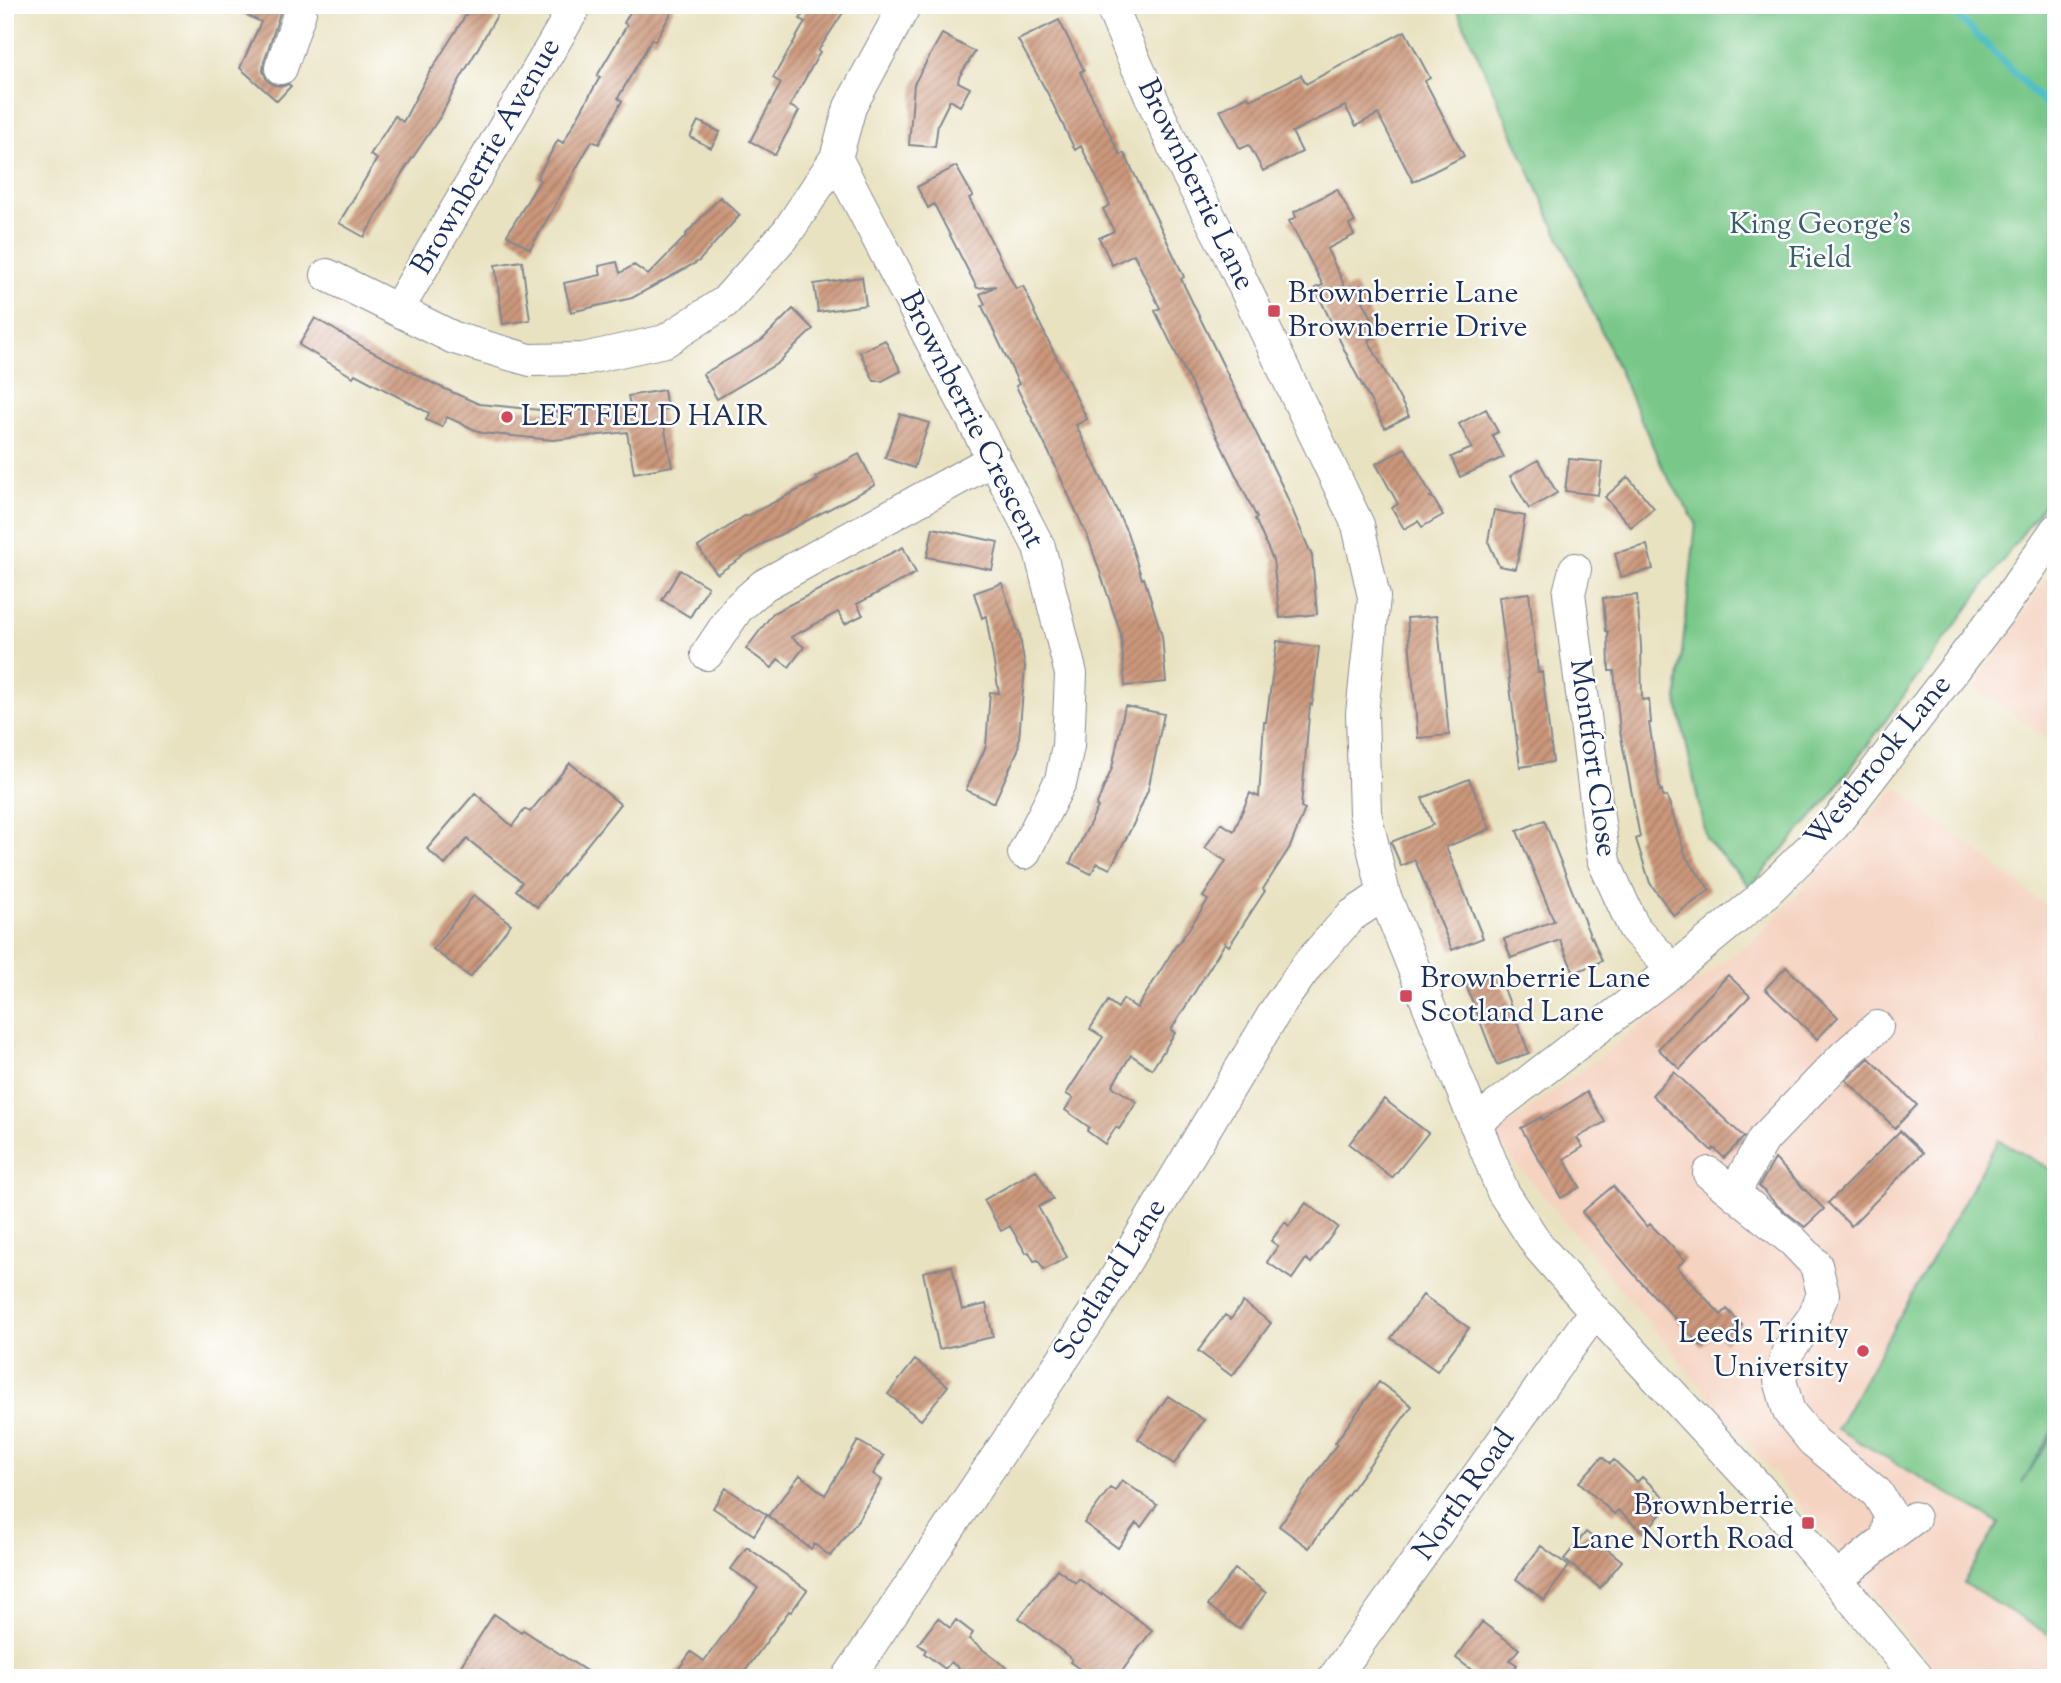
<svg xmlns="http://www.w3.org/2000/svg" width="2061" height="1683" viewBox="0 0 2061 1683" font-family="'Sorts Mill Goudy',serif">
	<defs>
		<pattern id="building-hatch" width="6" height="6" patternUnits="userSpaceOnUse" patternTransform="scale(1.75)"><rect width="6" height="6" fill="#cc987b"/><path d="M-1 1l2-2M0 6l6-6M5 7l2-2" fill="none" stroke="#a57c68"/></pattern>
	</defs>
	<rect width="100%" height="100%" fill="#fff"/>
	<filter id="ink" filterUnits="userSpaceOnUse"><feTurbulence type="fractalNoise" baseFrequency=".0143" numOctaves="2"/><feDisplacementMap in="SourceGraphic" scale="14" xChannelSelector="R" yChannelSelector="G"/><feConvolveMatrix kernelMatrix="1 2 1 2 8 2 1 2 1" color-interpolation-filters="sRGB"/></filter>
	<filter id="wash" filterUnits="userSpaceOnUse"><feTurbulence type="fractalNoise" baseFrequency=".00686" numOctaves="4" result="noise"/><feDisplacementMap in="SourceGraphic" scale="28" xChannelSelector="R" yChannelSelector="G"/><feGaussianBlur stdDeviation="1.57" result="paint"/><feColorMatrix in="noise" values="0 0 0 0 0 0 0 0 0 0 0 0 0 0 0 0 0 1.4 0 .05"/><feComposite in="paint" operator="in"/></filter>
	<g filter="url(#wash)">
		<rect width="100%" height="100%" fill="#e9e2c1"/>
		<path fill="#f5d3c1" d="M2056,564V744L1974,688Z
			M1897,788L2056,914V1678H1943L1494,1137L1760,934Z"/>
		<path fill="#79c889" stroke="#4a7c74" stroke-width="2" d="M1455,5H2056V488L1828,799L1750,887L1706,839L1677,699L1696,523L1664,471Z
			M1998,1140L2056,1172V1424L2022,1483L2056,1429V1639L1963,1583L1999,1523L1837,1429Z"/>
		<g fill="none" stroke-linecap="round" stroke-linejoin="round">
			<path stroke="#51bfc9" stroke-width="7" d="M1947,5L2056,115"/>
		</g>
		<g id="blocks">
			<path fill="url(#building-hatch)" d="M225,5H279L280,13L264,62L263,71L267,80L274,85L284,86L288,84L291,86L277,101L240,68L261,22Z
				M472,5H503L459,81L440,117L401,175L364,237L339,223L377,159L370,155L395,116L403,122L431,69H432Z
				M634,5H676L655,41L652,39L618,98L622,101L599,144L592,141L530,249L507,235L540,180L537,178L558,140L563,143L600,77L597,76L627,25L624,23Z
				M809,5H848L818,51L820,52L790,106L799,111L775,155L750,141L781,83L773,78L805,22L800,19Z
				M1059,20L1084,70L1080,72L1120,155L1124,153L1159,224L1184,277L1181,279L1283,488L1312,556L1317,614L1280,618L1273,560L1255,519L1257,518L1155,311L1160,308L1134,254L1112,265L1099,238L1114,231L1103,209L1110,205L1081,146L1075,150L1048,94L1018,40Z
				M1405,31L1430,78L1425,81L1464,156L1413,182L1378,114L1356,126L1345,106L1292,132L1302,152L1263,171L1249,145L1240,149L1220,110L1248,96L1250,100L1301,75L1306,84Z
				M942,34L975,52L959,77L958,82L970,88L960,106L950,100L938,124L935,147L909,145L914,84Z
				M698,121L720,132L711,148L690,137Z
				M956,166L973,196L969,198L1016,289L1023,286L1035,311L1034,312L1087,419L1076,425L1127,532L1142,579L1144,578L1162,636L1166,682L1125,686L1121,634L1089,540L1054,463L1016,386L1019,384L982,306L985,304L980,294L996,286L977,288L934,204L928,208L917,187Z
				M1337,189L1355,222L1349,225L1354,235L1327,249L1346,289L1355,285L1380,334L1368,340L1409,416L1385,428L1353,368L1315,288L1323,285L1289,221L1296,217L1294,212Z
				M720,197L740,215L699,261L632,298L571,312L564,283L601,275L599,266L617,262L620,273L634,265L648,275L687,235L686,234Z
				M522,261L530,320L503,324L495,265Z
				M862,277L866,305L818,312L814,284Z
				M793,309L813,329L778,363L717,399L703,374L762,340Z
				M315,318L367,349L436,385L479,404L560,412L630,405L628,396L664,390L667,409L661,410L672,466L634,473L627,432L553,440L482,433L447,417L442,427L426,420L429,413L355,374L353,377L299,345Z
				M885,340L901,371L882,381H874L860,352Z
				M1486,409L1498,432L1492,435L1504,457L1460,477L1451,457L1472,448L1459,424Z
				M900,414L929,423L914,468L885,458Z
				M1405,448L1432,496L1430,497L1433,498L1443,515L1422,527L1418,521L1404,529L1392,508L1398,504L1376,464Z
				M859,454L875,485L764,543L717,574L698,547L746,515L747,516L818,480L816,477Z
				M1569,459L1602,462L1598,495L1565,491Z
				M1538,460L1557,493L1529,509L1510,476Z
				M1628,477L1654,508L1631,527L1605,497Z
				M1494,510L1525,516L1516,569L1499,566L1488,541Z
				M933,528L998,542L992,570L927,557Z
				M1647,545L1653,569L1621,577L1615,553Z
				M903,547L916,573L857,604L863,615L845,624L838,612L791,637L804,647L789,667L778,659L772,668L746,649L773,613Z
				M680,570L708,587L690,617L662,600Z
				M1002,583L1018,631H1019L1025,667L1018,750L994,803L966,790L986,746L990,692L999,693L986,616L982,618L974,593Z
				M1529,593L1538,672H1542L1553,762L1520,767L1499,597Z
				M1637,595L1641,646L1642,700L1649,699L1651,723H1649L1660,791L1662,790L1663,797L1667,796L1686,857L1710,890L1674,916L1650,883L1636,839L1640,837L1620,731L1614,671H1609L1608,631H1606L1603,598Z
				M1437,616L1449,735L1418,738L1407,618Z
				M1277,641L1319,647L1312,705L1310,704L1301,807L1305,809L1290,847L1263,889L1265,891L1229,946L1225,943L1171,1030L1175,1033L1152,1069L1131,1055L1112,1086L1137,1102L1119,1129L1116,1127L1105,1144L1087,1131L1089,1127L1065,1110L1073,1098L1066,1094L1103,1037L1090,1029L1108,1001L1118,1008L1123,999L1137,1008L1177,944L1178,945L1208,900L1203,897L1226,861L1205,848L1221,823L1234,831L1250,793L1259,797L1264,722H1266Z
				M1125,706L1164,714L1148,790L1134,823L1110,869L1097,863L1091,874L1070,863L1098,807L1096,806L1112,768Z
				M570,763L620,804L537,907L516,890L522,882L467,839L445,865L427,849L475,793L512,826L525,809L530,812Z
				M1469,779L1490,829L1446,847L1483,938L1452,950L1415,860L1401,866L1391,842L1433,825L1422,798Z
				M1544,820L1591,938L1592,937L1602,961L1574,973L1560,940L1511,958L1504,939L1554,921L1517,831Z
				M474,895L511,924L470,977L433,949Z
				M1786,967L1838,1017L1817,1039L1765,989Z
				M1498,973L1529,1053L1497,1065L1466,985Z
				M1728,975L1750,996L1680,1069L1658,1049Z
				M1869,1058L1917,1105L1895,1128L1846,1080Z
				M1674,1072L1744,1137L1724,1158L1714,1148L1712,1151L1652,1095Z
				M1587,1092L1605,1122L1577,1138L1583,1147L1564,1159L1580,1187L1561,1198L1521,1128L1541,1117L1542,1120Z
				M1384,1099L1428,1133L1392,1178L1349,1144Z
				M1900,1131L1923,1153L1851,1226L1828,1203Z
				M1775,1159L1824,1209L1805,1227L1778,1206L1759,1186Z
				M1036,1170L1053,1199L1038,1207L1067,1257L1044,1270L1038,1260L1034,1261L1029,1252L1026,1253L1010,1226L1001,1231L984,1200Z
				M1613,1186L1647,1227L1650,1224L1685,1260L1677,1267L1721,1315L1727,1309L1742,1325L1724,1342L1716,1333L1701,1346L1639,1280L1582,1212Z
				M1306,1203L1338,1227L1311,1263L1306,1259L1292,1279L1267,1262L1278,1246L1271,1241L1285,1222L1289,1226Z
				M952,1266L962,1310L986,1304L993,1337L939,1349L923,1272Z
				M1423,1295L1469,1328L1437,1371L1391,1338Z
				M1243,1302L1271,1323L1232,1376L1198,1351L1225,1315L1231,1319Z
				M915,1360L948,1386L921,1420L888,1394Z
				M1379,1382L1412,1406L1309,1548L1279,1526L1337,1444L1335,1443Z
				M1168,1396L1204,1420L1174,1464L1138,1439Z
				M858,1441L884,1456L873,1474L882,1480L856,1523L830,1556L814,1544L811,1549L768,1516L800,1475L825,1495Z
				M1602,1457L1610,1464L1614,1460L1637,1482L1642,1477L1671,1503L1644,1533L1618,1510L1614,1514L1579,1482Z
				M1122,1480L1157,1505L1141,1527L1136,1523L1118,1548L1084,1523L1110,1488L1115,1491Z
				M726,1488L767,1515L754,1535L713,1508Z
				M1586,1532L1622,1561L1600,1588L1564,1559Z
				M1541,1546L1569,1566L1544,1600L1516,1579Z
				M747,1547L807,1590L791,1612L789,1611L740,1678H672L691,1652L704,1661L758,1588L731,1569Z
				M1057,1569L1076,1583L1079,1579L1101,1595L1102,1593L1152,1630L1117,1678H1092L1070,1662L1072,1659L1019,1618Z
				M1235,1569L1266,1593L1239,1629L1208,1605Z
				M494,1614L521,1632L523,1630L597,1678H496L483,1669L477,1678H453Z
				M938,1618L950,1628L956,1620L973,1633L969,1639L1020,1678H971L951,1662L945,1669L924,1653L926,1650L918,1644Z
				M1482,1622L1519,1649L1510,1660L1517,1665L1508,1678H1482L1456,1658Z"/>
		</g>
	</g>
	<g filter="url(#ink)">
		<use href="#blocks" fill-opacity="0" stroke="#828890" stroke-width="2"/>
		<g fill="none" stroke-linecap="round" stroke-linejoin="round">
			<defs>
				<path id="minor" d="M1111,5L1132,55L1178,156L1226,248L1358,525L1374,597L1362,714L1365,813L1384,894L1503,1192L1539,1247L1595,1311L1779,1510L1918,1678
					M281,68L300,12L297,5
					M836,158L1039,547L1071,674L1068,746L1061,780L1024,853
					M327,275L454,338L530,360L583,359L665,341L725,302L788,231L836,158L850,107L905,5
					M398,309L576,5
					M1575,569L1569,593L1604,862L1634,928L1673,970
					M707,654L737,609L764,585L994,459
					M1475,1123L1673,970L1758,900L1834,825L2004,605L2056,530
					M1709,1173L1793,1241L1816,1265L1823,1294L1813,1318L1788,1351L1780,1380L1789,1412L1813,1441L1877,1493L1890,1514L1887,1538
					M1734,1193L1763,1140L1844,1056L1877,1027
					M1837,1579L1887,1538L1914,1518
					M848,1678L1100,1304L1279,1005L1309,963L1351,916L1384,894
					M1334,1678L1595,1311"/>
			</defs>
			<use href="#minor" stroke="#828890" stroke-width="34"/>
			<use href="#minor" stroke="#fff" stroke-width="32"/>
		</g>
	</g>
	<g fill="#d1495b" stroke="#fff" stroke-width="2.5">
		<rect x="1267" y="304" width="14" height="14" rx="3.5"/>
		<circle cx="507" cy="417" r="7"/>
		<rect x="1399" y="989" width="14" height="14" rx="3.5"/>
		<circle cx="1863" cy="1351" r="7"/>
		<rect x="1801" y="1516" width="14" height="14" rx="3.5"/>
	</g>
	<g text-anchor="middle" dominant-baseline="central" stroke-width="5" stroke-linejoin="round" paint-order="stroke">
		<g font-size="30" fill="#1b2f5e" stroke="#fff">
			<text transform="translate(487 157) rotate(-60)">Brownberrie Avenue</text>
			<text transform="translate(1195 185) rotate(64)">Brownberrie Lane</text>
			<text transform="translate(971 420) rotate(63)">Brownberrie Crescent</text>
			<text transform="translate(1592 758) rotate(82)">Montfort Close</text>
			<text transform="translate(1879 762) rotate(-51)">Westbrook Lane</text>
			<text transform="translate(1111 1280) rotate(-58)">Scotland Lane</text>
			<text transform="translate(1465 1495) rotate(-55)">North Road</text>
		</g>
		<g font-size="30" fill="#375d6b" stroke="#fff">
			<text x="1820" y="225">King George's<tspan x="1820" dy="34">Field</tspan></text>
		</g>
		<g font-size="30" fill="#1b2f5e" stroke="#fff" text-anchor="start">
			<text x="1288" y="294">Brownberrie Lane<tspan x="1288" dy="34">Brownberrie Drive</tspan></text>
			<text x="521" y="417">LEFTFIELD HAIR</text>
			<text x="1420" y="979">Brownberrie Lane<tspan x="1420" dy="34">Scotland Lane</tspan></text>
			<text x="1849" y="1334" text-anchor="end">Leeds Trinity<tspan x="1849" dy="34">University</tspan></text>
			<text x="1794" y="1506" text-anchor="end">Brownberrie<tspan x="1794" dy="34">Lane North Road</tspan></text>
		</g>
	</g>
	<rect width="2061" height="1683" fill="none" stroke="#fff" stroke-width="28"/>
</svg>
